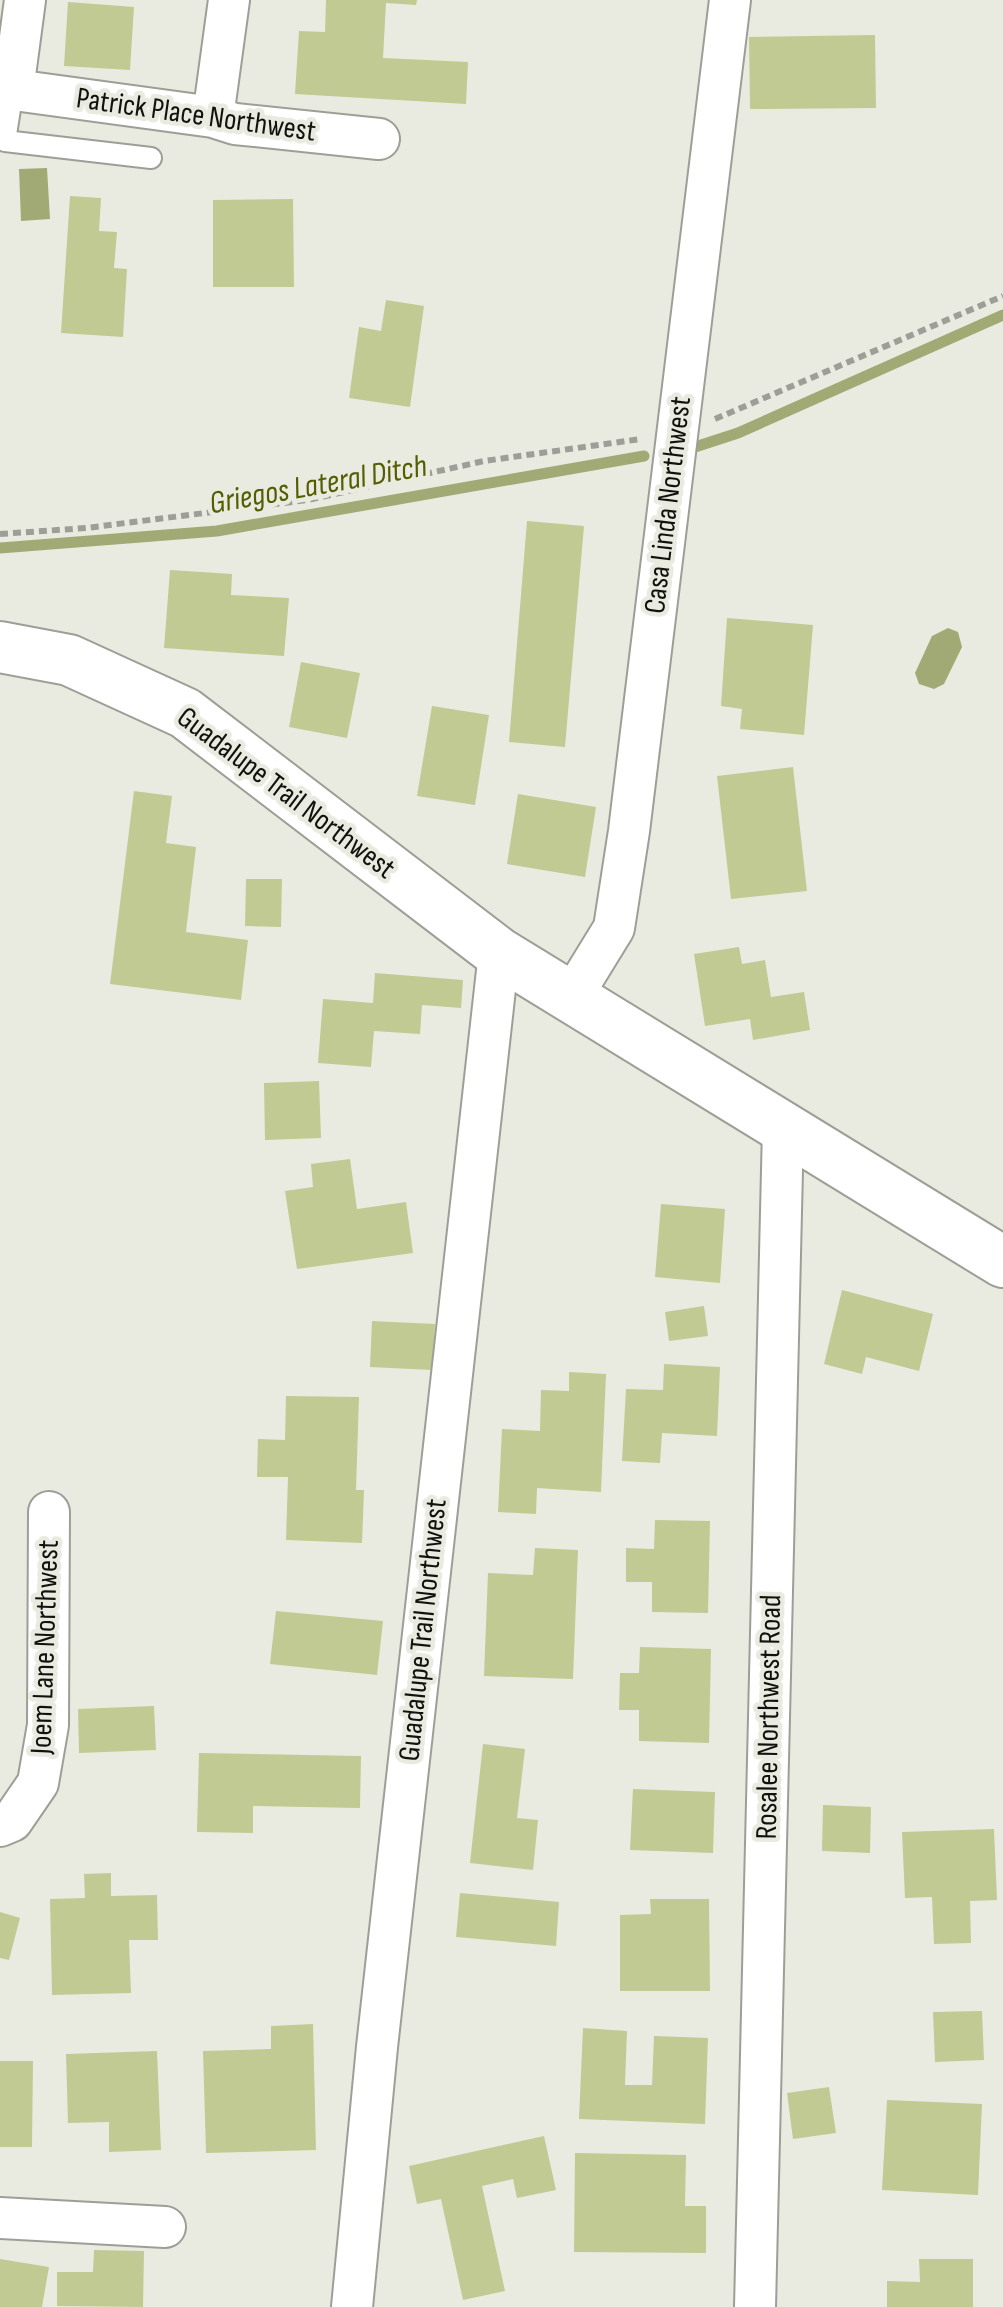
<svg xmlns="http://www.w3.org/2000/svg" width="1003" height="2307" viewBox="0 0 1003 2307" font-family="'Sofia Sans Condensed',sans-serif">
	<rect width="100%" height="100%" fill="#e9ebe1"/>
	<path fill="#a1aa74" d="M47,168L50,219L21,221L19,169Z
		M948,628L958,632L962,647L944,684L934,689L919,684L915,673L932,636Z"/>
	<g fill="none" stroke-linecap="round" stroke-linejoin="round">
		<path stroke="#a1aa74" stroke-width="11" d="M695,447L738,433L1003,315
			M0,548L217,531L644,456"/>
	</g>
	<path fill="#c1ca93" d="M326,0H417L416,5L386,3L383,58L468,62L466,104L295,94L299,31L325,32Z
		M68,2L134,7L130,70L64,66Z
		M875,35L876,108L750,109L749,37Z
		M70,196L101,198L99,231L117,232L114,268L127,269L123,337L61,333Z
		M293,199L294,287H213V200Z
		M386,300L424,306L410,407L349,398L359,327L381,331Z
		M527,521L584,526L565,747L509,742Z
		M170,570L232,574L231,595L289,598L284,656L164,648Z
		M727,618L813,625L804,735L740,729L742,709L721,706Z
		M301,662L360,673L347,738L289,727Z
		M432,706L489,715L475,805L417,796Z
		M793,767L807,891L731,899L717,776Z
		M134,791L172,796L166,843L196,847L186,932L248,940L241,1000L110,984Z
		M518,794L596,807L585,877L507,864Z
		M246,879H282L281,927L245,926Z
		M739,947L742,964L765,960L771,997L804,992L810,1030L753,1040L750,1019L705,1026L694,954Z
		M375,973L463,980L461,1008L422,1005L420,1034L374,1031L371,1067L318,1063L323,999L373,1003Z
		M319,1081L321,1138L265,1140L264,1083Z
		M350,1159L357,1209L406,1202L413,1253L297,1269L285,1191L313,1187L311,1164Z
		M661,1204L725,1209L720,1283L655,1277Z
		M842,1290L933,1314L919,1371L866,1357L862,1374L824,1364Z
		M704,1306L708,1336L669,1341L665,1312Z
		M372,1321L435,1324L432,1370L370,1367Z
		M664,1364L720,1367L717,1436L662,1433L660,1463L622,1461L626,1389L663,1390Z
		M569,1372L606,1374L601,1492L537,1488L536,1514L498,1512L502,1429L540,1431L541,1390L569,1391Z
		M286,1396L359,1397L356,1490H364L362,1543L286,1540L288,1477H257L258,1439L285,1440Z
		M655,1520L710,1521L708,1613L652,1612V1582H626V1548L654,1549Z
		M535,1548L578,1550L573,1679L484,1676L488,1573L533,1575Z
		M276,1611L383,1621L377,1675L270,1664Z
		M640,1647L711,1649L709,1743L639,1741V1710H619L620,1673H639Z
		M154,1706L156,1750L79,1753L78,1709Z
		M483,1744L525,1749L517,1818L538,1820L533,1870L470,1863Z
		M199,1753L361,1756L360,1808L253,1806V1833L197,1832Z
		M633,1789L715,1792L713,1853L630,1850Z
		M823,1805L871,1807L870,1853L822,1851Z
		M994,1829L997,1900L970,1901L971,1943L934,1944L932,1897L905,1898L902,1832Z
		M111,1873V1896L157,1895L158,1940H129L131,1993L52,1995L50,1899L85,1898L84,1874Z
		M460,1893L559,1902L556,1946L456,1937Z
		M650,1899H709L710,1991H620V1915L651,1914Z
		M0,1912L20,1918L9,1960L0,1958Z
		M982,2011L984,2060L935,2062L933,2012Z
		M313,2024L316,2150L206,2153L203,2051L271,2049V2026Z
		M583,2028L627,2031L625,2085H652L654,2036L708,2038L705,2124L579,2119Z
		M157,2051L161,2150L109,2152V2122L68,2123L66,2054Z
		M0,2061H33L32,2147H0Z
		M829,2087L836,2133L793,2139L787,2093Z
		M887,2100L982,2104L978,2195L882,2190Z
		M544,2136L556,2190L517,2198L513,2179L482,2186L505,2291L463,2300L441,2199L417,2204L409,2166Z
		M575,2153L686,2155L685,2206H706V2253L574,2252Z
		M94,2250L144,2251L143,2307L57,2306V2272H93Z
		M0,2259L49,2267L42,2307H0Z
		M919,2259H973V2307H887V2281L920,2282Z"/>
	<g fill="none" stroke-linecap="round" stroke-linejoin="round">
		<defs>
			<path id="service" d="M13,90L5,141L151,158"/>
			<path id="minor" d="M0,88L213,117L235,124L379,139
				M13,90L25,0
				M213,117L229,0
				M571,998L614,928L629,831L730,0
				M0,1826L12,1821L38,1783L48,1725L49,1512
				M0,2218L165,2227
				M352,2307L377,2047L499,953
				M755,2307L783,1128"/>
			<path id="tertiary" d="M0,647L69,660L185,713L499,953L1003,1262"/>
		</defs>
		<use href="#service" stroke="#9d9f96" stroke-width="24"/>
		<use href="#minor" stroke="#9d9f96" stroke-width="44"/>
		<use href="#tertiary" stroke="#9d9f96" stroke-width="54"/>
		<path stroke="#9d9f97" stroke-width="6" stroke-dasharray="8 5" stroke-linecap="butt" d="M715,419L1003,296
			M0,534L86,528L308,500L484,461L641,439"/>
		<use href="#service" stroke="#fff" stroke-width="20"/>
		<use href="#minor" stroke="#fff" stroke-width="40"/>
		<use href="#tertiary" stroke="#fff" stroke-width="50"/>
	</g>
	<g text-anchor="middle" dominant-baseline="central" stroke-width="9" stroke-linejoin="round" paint-order="stroke">
		<g font-size="30" fill="#11120e" stroke="#e9ebe1">
			<text transform="translate(196 115) rotate(8)">Patrick Place Northwest</text>
			<text transform="translate(668 505) rotate(-83)">Casa Linda Northwest</text>
			<text transform="translate(286 793) rotate(37)">Guadalupe Trail Northwest</text>
			<text transform="translate(423 1630) rotate(-84)">Guadalupe Trail Northwest</text>
			<text transform="translate(45 1647) rotate(-88)">Joem Lane Northwest</text>
			<text transform="translate(769 1717) rotate(-89)">Rosalee Northwest Road</text>
		</g>
		<g font-size="32" font-style="italic" fill="#545d00" stroke="#e9ebe1">
			<text transform="translate(318 485) rotate(-10)">Griegos Lateral Ditch</text>
		</g>
	</g>
</svg>
